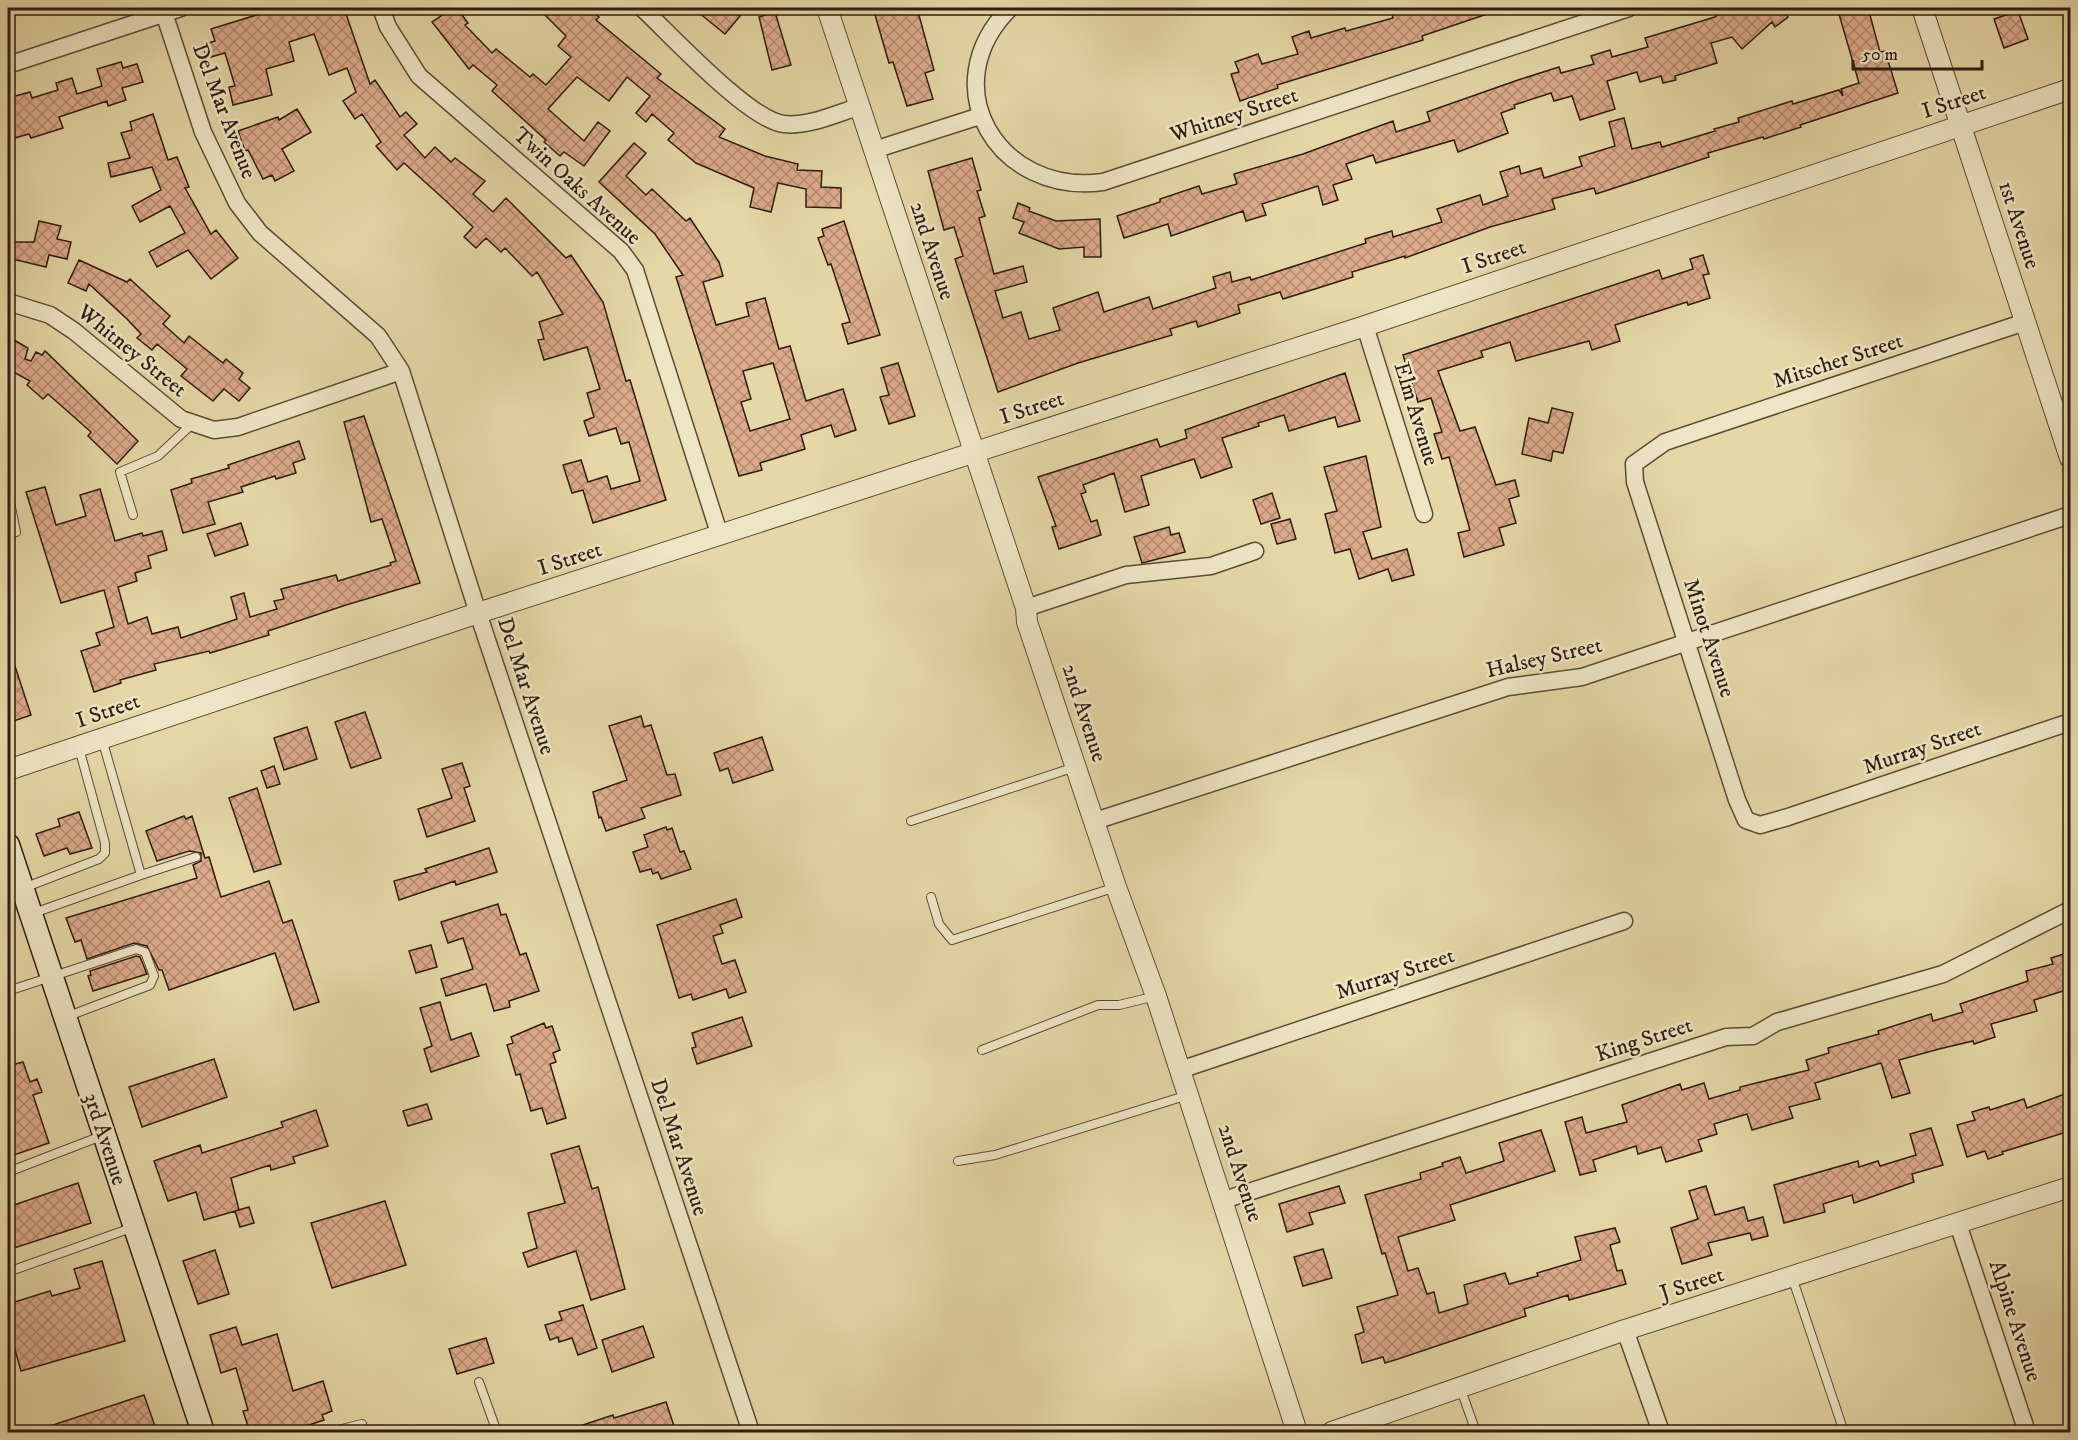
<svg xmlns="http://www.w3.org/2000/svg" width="2078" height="1440" viewBox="0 0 2078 1440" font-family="'IM FELL DW Pica',serif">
	<defs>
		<pattern id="building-cross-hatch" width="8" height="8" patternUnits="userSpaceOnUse" patternTransform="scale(1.5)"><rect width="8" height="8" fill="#ddaa8b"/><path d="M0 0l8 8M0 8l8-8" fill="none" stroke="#b48a70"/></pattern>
	</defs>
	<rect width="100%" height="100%" fill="#e5d7a6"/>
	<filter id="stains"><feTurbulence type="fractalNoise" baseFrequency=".00333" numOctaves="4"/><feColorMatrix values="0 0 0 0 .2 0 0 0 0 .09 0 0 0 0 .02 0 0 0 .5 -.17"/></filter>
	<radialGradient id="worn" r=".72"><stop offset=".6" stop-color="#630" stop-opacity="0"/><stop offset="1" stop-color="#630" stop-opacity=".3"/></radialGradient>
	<path fill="url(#building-cross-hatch)" stroke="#2d1d12" stroke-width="1.5" fill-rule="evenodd" d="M279,8H344L370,84L375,80L400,117L406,112L417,124L404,135L425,158L435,147L451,162L455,158L485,181L473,194L493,212L506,198L566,258L571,255L603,302L626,381L630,380L666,500L593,523L583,490L572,493L563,465L581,460L588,482L607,476L611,489L640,481L629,442L621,444L616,428L589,436L584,421L594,417L587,393L600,389L587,347L544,360L538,340L544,339L539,322L563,314L537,272L532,276L505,248L501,252L486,238L476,248L464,237L473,227L446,201L404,163L397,170L376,146L381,142L362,114L355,119L343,101L356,92L347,68L329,75L314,34L289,42L294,61L266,69L272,95L233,105L229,87L235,86L225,53L207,58L202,45L215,41L211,29Z
		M453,8H457L468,23L465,25L492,53L496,49L530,77L533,74L546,85L571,57L558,46L566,36L538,8H588L599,17L596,20L661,74L657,78L725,129L719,137L765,156L798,164L797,170L822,171L821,187L841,188V208L806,207V189L778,183L771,212L750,207L754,188L696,163L668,140L674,133L652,114L646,122L636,113L650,96L627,77L609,101L577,77L548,109L584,141L598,122L610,131L584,166L564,152L560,156L544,142L546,140L492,91L497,85L473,65L469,69L432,22Z
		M693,8H730L740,16L725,34Z
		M873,8H917L934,70L925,73L933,99L907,106L893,62L889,63Z
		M1390,8H1498L1499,10L1422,36L1423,40L1277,85L1278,88L1240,101L1231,74L1239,72L1235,62L1258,54L1262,64L1298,54L1292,37L1309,31L1311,38L1345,28L1346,31L1393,18Z
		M1726,8H1755L1761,14L1764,12L1761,8H1788L1784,12L1788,17L1775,27L1772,22L1742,49L1732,37L1711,43L1717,63L1675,76L1676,80L1663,83L1661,76L1640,82L1637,72L1607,81L1615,109L1580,120L1572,96L1554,101L1551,93L1514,105L1515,108L1501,113L1508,133L1471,147L1458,152L1454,140L1376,163L1373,155L1346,164L1352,179L1333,185L1338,200L1323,205L1318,186L1262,204L1266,215L1246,221L1243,211L1171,236L1168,224L1124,238L1117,216L1160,202V199L1199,186L1202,194L1237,184L1234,174L1303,154L1393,121L1396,132L1430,121L1427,112L1518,80L1559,67L1561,73L1594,64L1591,56L1610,50L1612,57L1648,47L1645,38L1715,17Z
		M1868,8L1880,52L1885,51L1898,93L1800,125L1801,127L1764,139L1763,137L1708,153L1709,157L1596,194L1594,188L1552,199L1555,209L1490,227L1405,258V256L1352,272L1353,277L1283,299L1280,292L1238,305L1240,313L1198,327L1196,321L1170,329L1172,335L1078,363L998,392L955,259L963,256L954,227L944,230L928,171L972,158L981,190L977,191L985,216L979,218L994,274L1023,266L1027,282L995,291L1003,318L1021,312L1029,339L1060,330L1053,308L1098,292L1104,312L1149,297L1153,309L1216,288L1213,277L1230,272L1232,282L1250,277L1251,280L1366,243L1365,239L1392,231L1393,237L1442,222L1437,209L1480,195L1483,205L1508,196L1500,172L1519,166L1521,174L1541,168L1544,178L1582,166L1579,157L1615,146L1609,122L1624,118L1632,149L1660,142L1662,147L1715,131L1714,129L1739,122L1738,118L1792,101L1793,104L1839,90L1843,96L1841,89L1859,83L1839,14Z
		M2018,11L2028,39L2004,48L1994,19Z
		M775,12L791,65L772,70L759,17Z
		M121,62L123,68L137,64L143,82L122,88L126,100L108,106L107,101L59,117L63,128L31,138L29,134L8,140V98L30,92L32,98L58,90L56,83L72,78L77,94L102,86L97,69Z
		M297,109L311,132L282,149L294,171L275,181L272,175L263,179L248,150L245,151L238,131L278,117L279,120Z
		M153,114L168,160L177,157L189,187L185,188L211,234L216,230L238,258L211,279L188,250L157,267L149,252L185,233L170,206L140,222L132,206L161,190L152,167L111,177L108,163L130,158L121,133L132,130L130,122Z
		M634,143L646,153L626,176L646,195L652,189L686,221L690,218L719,262L723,276L703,282L716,325L749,316L746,303L765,298L779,349L790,346L806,401L843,389L856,430L835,437L831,425L801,435L805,449L760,463L762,470L739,476L676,277L683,275L655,234L599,182ZM773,363L790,419L750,431L741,402L751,399L743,371Z
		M1018,203L1030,208L1029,211L1056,221L1100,219L1101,257H1084V247L1059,249L1019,233L1024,222L1013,218Z
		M39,221L61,226L57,239L71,242L67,259L49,255L46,267L8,258V242H34Z
		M844,221L880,335L848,344L842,324L850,322L831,264L828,265L818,238L824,236L822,229Z
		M1703,255L1709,274L1703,275L1710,298L1688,305L1687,302L1615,325L1620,341L1592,350L1589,341L1516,361L1510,342L1481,351L1483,357L1438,371L1460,431L1475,427L1496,485L1515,480L1519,496L1509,499L1516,523L1499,528L1504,545L1464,557L1458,533L1470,530L1449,457L1442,459L1434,434L1442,432L1431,398L1418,402L1403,355L1659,270L1662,279L1693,269L1690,259Z
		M79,260L127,282L130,279L170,316L163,324L184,343L189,336L223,363L226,359L243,373L239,379L250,388L239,401L224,389L213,401L181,376L187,369L157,344L152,350L137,338L141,334L127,319L89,284L86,291L68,283Z
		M14,340L28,348L25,359L31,361L36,352L42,355L45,351L138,441L117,464L88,436L91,432L48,394L43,399L27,385L30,381L8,369V351Z
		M898,363L915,416L889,424L880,397L889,395L881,368Z
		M1345,373L1360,421L1338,427L1335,417L1289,431L1284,415L1258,423L1259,426L1222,438L1232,467L1201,478L1194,459L1141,476L1149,505L1125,512L1114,473L1083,485L1086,492L1081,494L1091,522L1097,520L1101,535L1059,549L1052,527L1056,526L1038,477L1157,439L1160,447L1187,438L1185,430Z
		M1552,408L1573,413L1563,453L1553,451L1551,461L1522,454L1529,418L1548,423Z
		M364,416L420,583L346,605L268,631L269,635L210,653L209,651L154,664L156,670L120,680L121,683L94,692L81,651L100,645L96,633L114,627L104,590L61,603L26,492L45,487L56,525L86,516L80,495L100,489L115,541L142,533L143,536L162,531L167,550L148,556L151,568L135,573L137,581L118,587L128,624L147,617L152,634L178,627L181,638L237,619L231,597L244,593L250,617L277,609L274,601L284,599L281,589L336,575L338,581L391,565L390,563L396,561L382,519L371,522L344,422Z
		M299,441L305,459L293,463L296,473L276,479L275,476L241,487L243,492L208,502L215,524L183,533L171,490L192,483L191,479L229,468L228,465Z
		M1366,456L1381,527L1363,532L1372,559L1407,549L1414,575L1392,581L1388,569L1359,579L1350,549L1335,553L1325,514L1337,511L1324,467Z
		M1272,493L1280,518L1261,524L1253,500Z
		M1290,519L1296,539L1277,544L1271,524Z
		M241,523L248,545L215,556L207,534Z
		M1169,527L1171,535L1179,533L1185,552L1142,563L1134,537Z
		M8,651H10L31,715L8,723Z
		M365,712L381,758L351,768L335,722Z
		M641,716L644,727L651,725L667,775L675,774L681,795L641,808L645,818L606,831L601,817L599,818L593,792L627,780L609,726Z
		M307,727L317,759L284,770L274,738Z
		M762,737L773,770L733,783L728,768L720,771L714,753Z
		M462,763L470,786L464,788L475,821L427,837L418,809L452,798L442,769Z
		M274,766L280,784L267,788L261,771Z
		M257,788L281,864L254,872L229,798Z
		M79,812L92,848L70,854L67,848L44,856L36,834L60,826L58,819Z
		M184,816L186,819L192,816L205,858L209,857L221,897L269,881L283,923L292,920L319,1002L294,1010L275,953L169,990L162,970H159L147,946L134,943L87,959L81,940L75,942L66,918L197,878L193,865L201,861V853L189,851L157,861L146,831Z
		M666,827L667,830L672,828L680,852L684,851L691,869L661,879L658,872L653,874L651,869L640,872L633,852L648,847L644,835Z
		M489,848L497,872L456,885L455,881L399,900L394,881L427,872L425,869Z
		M736,899L742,917L720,925L723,933L713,936L722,964L735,960L746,992L729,998L726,989L693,1000L691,994L679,998L657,925Z
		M498,904L501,915L506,914L520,955L526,953L539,991L509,1001L510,1007L494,1011L486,984L446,996L441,979L473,969L463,938L448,943L441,922Z
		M431,945L437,967L416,973L409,951Z
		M2070,952V989L2034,1000L2037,1011L1991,1024L1995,1037L1974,1044L1973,1041L1939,1049L1899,1060L1910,1093L1892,1098L1881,1063L1815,1083L1820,1099L1789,1107L1793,1118L1752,1130L1747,1114L1714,1124L1717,1134L1698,1140L1702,1151L1666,1162L1661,1147L1638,1154L1636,1146L1593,1160L1596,1171L1580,1175L1565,1122L1582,1117L1586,1133L1627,1122L1622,1105L1680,1084L1682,1090L1704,1083L1709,1099L1740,1090V1087L1809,1070L1806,1060L1829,1053L1828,1048L1879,1034L1878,1031L1931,1014L1933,1021L1963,1012L1960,1004L2028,981L2026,971L2053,964L2051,958Z
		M136,956L140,957L147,974L93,991L88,976L91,975L90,971Z
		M440,1002L451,1040L471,1033L479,1056L431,1072L424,1049L432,1046L420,1008Z
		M742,1017L752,1046L697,1064L692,1048L696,1047L692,1033Z
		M544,1023L546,1028L552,1026L560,1050L553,1053L556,1062L550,1064L566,1118L547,1124L542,1108L531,1111L520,1074L516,1075L507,1045L513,1043L511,1037Z
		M214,1059L227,1097L142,1127L129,1087Z
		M23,1062L30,1082L37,1079L42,1092L33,1095L49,1143L8,1157V1066Z
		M2070,1092V1131L2002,1152L2003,1154L1988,1159L1985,1151L1967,1157L1957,1125L1975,1120L1972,1112L1989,1107L1990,1110L2024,1099L2027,1108Z
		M427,1104L432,1119L408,1126L403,1111Z
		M316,1110L328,1146L293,1157L295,1163L271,1170L270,1165L231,1178L239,1210L204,1220L196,1192L168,1201L154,1161L200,1145L202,1153L283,1127L281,1122Z
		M1931,1128L1943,1165L1912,1174L1914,1182L1854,1203L1852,1195L1823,1204L1825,1212L1784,1223L1774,1185L1858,1161L1859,1167L1878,1161L1880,1166L1916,1155L1910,1134Z
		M1541,1130L1555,1171L1450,1205L1455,1220L1398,1237L1408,1271L1418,1268L1427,1294L1434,1292L1439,1313L1468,1304L1464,1285L1505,1273L1509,1284L1538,1276L1537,1273L1581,1260L1575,1237L1615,1228L1620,1242L1610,1245L1617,1271L1622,1270L1626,1284L1569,1300L1568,1295L1524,1309L1526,1316L1398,1359L1385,1363L1383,1357L1362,1363L1355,1335L1364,1332L1357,1307L1398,1295L1385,1253L1382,1254L1365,1195L1421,1179L1420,1173L1443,1166L1442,1163L1460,1157L1466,1173L1504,1161L1499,1143Z
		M579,1146L592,1189L598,1187L625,1289L591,1300L576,1251L528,1267L523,1253L537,1248L528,1213L565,1203L551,1154Z
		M78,1183L91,1223L8,1250V1207Z
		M1339,1186L1345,1203L1309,1213L1313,1224L1287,1232L1279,1204Z
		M1706,1186L1715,1215L1744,1207L1748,1221L1763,1217L1768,1236L1752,1240L1750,1233L1708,1243L1712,1255L1682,1264L1671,1228L1698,1219L1689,1191Z
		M385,1201L406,1265L332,1288L311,1223Z
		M249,1207L254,1223L240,1227L235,1211Z
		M1323,1249L1332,1278L1303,1286L1294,1257Z
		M215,1250L229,1294L198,1304L183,1261Z
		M102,1261L125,1341L21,1371L8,1325V1304L50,1291L52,1296L80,1288L74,1269Z
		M583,1305L597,1348L578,1355L572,1338L559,1342L558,1337L550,1340L545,1325L562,1320L559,1312Z
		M643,1326L654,1357L612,1372L602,1340Z
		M236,1327L242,1345L277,1334L293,1391L323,1381L332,1411L322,1415L324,1420L309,1425L312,1432H250L243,1411L248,1410L236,1368L221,1373L210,1335Z
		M486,1338L494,1363L457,1374L449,1349Z
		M144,1395L157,1432H39L38,1430Z
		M666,1402L676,1432H569L568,1430L613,1415L614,1418Z"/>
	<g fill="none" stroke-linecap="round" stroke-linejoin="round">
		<defs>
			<path id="service" d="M8,492L16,532
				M133,515L120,472L158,456L193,423
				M102,739L141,875L196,857
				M911,821L1075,767
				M8,894L99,859L105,853V843L79,748
				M931,897L939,924L952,940L1116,887
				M31,914L141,875
				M8,991L136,949L145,952L154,976L150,985L66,1017
				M982,1050L1098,1005H1119L1156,996
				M958,1161L995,1155L1188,1095
				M8,1172L104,1135
				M8,1272L134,1227
				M1792,1277L1844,1432
				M479,1382L497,1432
				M1460,1387L1476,1432
				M330,1432L362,1424"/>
			<path id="minor" d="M381,8L388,27L419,76L621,251L635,270L720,536
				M642,8C670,34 750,121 784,124C809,127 837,113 861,106
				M1010,8C932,86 998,196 1103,182L1629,8
				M164,13L203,132L237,203L260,233L378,336L401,371L478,613L751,1432
				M8,65L181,8
				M874,150L980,116
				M8,302L50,315L74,331L181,419L214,430L238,427L401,371
				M2025,322L1665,442L1634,464L1635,482L1737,800L1746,820L1760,825L1788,817L2070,722
				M1365,326L1424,514
				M1026,608L1126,575L1211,566L1255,551
				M1095,821L1508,687L1582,677L2070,515
				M1180,1070L1624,921
				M1224,1200L1726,1037L1753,1036L1777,1022L1943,974L2070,910
				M1958,1224L2027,1432
				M1625,1330L1661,1432"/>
			<path id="tertiary" d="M827,8L1026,608L1027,622L1116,887L1156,996L1297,1432
				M1922,8L2070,458
				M8,770L478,613L1365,326L2070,89
				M1332,1432L1625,1330L2070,1187"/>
			<path id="secondary" d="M8,845L203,1432"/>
		</defs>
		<use href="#service" stroke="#5b4c37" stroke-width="10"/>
		<use href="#minor" stroke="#5b4c37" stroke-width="19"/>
		<use href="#tertiary" stroke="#5b4c37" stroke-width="22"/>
		<use href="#secondary" stroke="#2d1d12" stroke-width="25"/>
		<use href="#service" stroke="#eee5c5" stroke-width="8"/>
		<use href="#minor" stroke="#eee5c5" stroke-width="16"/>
		<use href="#tertiary" stroke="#eee5c5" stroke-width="20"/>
		<use href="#secondary" stroke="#eee5c5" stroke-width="22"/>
	</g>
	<g text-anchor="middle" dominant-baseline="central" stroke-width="5" stroke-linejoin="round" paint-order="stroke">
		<g font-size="22" fill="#2d1d12" stroke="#eee5c5">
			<text transform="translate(1954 102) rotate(-18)">I Street</text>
			<text transform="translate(224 111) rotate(69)">Del Mar Avenue</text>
			<text transform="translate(1234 115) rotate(-18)">Whitney Street</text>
			<text transform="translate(577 186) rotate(42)">Twin Oaks Avenue</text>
			<text transform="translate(2019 225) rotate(72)">1st Avenue</text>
			<text transform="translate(932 251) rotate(72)">2nd Avenue</text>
			<text transform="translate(1494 257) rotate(-19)">I Street</text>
			<text transform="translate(132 351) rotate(39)">Whitney Street</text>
			<text transform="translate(1838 361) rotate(-18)">Mitscher Street</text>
			<text transform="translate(1032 408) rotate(-18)">I Street</text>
			<text transform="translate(1416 414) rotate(73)">Elm Avenue</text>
			<text transform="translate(570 559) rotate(-18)">I Street</text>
			<text transform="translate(1709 638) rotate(72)">Minot Avenue</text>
			<text transform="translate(1544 658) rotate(-13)">Halsey Street</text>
			<text transform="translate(526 686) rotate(72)">Del Mar Avenue</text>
			<text transform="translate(108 711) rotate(-19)">I Street</text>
			<text transform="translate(1084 713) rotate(72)">2nd Avenue</text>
			<text transform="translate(1922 748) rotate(-19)">Murray Street</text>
			<text transform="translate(1395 974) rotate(-18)">Murray Street</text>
			<text transform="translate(1644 1040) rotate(-18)">King Street</text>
			<text transform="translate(105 1139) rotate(72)">3rd Avenue</text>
			<text transform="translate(679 1147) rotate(72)">Del Mar Avenue</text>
			<text transform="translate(1240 1173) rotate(72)">2nd Avenue</text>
			<text transform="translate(1692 1284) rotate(-18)">J Street</text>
			<text transform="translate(2015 1321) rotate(72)">Alpine Avenue</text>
		</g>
	</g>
	<rect width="2078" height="1440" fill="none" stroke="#e5d7a6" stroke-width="30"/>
	<rect x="9" y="9" width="2060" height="1422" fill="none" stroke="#2d1d12" stroke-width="3"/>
	<rect x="15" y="15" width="2048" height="1410" fill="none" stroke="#2d1d12" stroke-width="1.5"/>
	<path d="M1853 60v9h129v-9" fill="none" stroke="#2d1d12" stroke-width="3"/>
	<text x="1862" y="60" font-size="18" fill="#2d1d12" stroke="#eee5c5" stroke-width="4.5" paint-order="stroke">50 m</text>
	<rect width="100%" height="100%" filter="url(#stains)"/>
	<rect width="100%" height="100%" fill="url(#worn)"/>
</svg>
